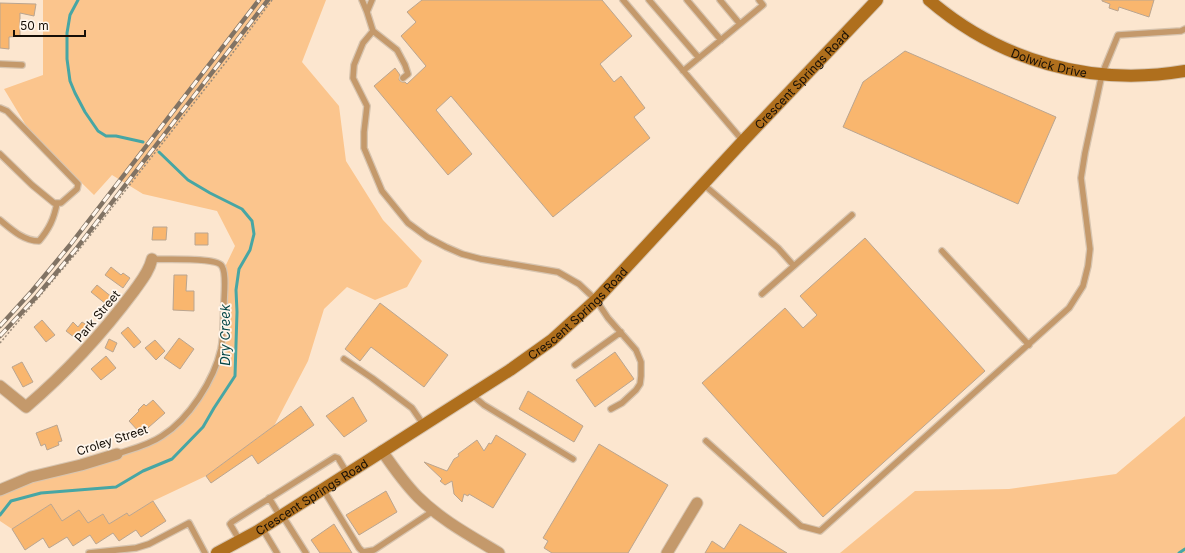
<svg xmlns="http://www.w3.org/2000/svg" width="1185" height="553" viewBox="0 0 1185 553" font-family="Inter,sans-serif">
	<rect width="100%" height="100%" fill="#fce6cf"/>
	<path fill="#fbc58d" d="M43,0H326L302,62L339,106L346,161L383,220L422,261L407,287L375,300L347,287L324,309L308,361L274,426L206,476L153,501L129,516L127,513L109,524L103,514L88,523L62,521L51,504L12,529L0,521V490L142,446L179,422L204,389L221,349L224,269L235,246L217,211L143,194L112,175L94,195L30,132L4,89L43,75Z
		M1185,416V553H840L915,491L1009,489L1116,474Z"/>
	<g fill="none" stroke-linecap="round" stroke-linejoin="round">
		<path stroke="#47a6a4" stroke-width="3" d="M78,0L70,15L67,33V59L70,81L75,93L85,112L98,131L106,136H116L143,142
			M0,515L11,501L41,493L116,487L143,471L172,459L203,427L214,408L235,376L237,312L236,290L239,269L250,250L254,234L252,221L242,209L210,193L188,180L159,152
			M1179,553L1185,549"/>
	</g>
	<path fill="#f9b66e" stroke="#baa590" d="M422,0H602L632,36L600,64L614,82L621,76L645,108L634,117L650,138L553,217L451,96L436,110L472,154L448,175L374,86L395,68L400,75L399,80L402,82H405L407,84L426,66L401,36L416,22L407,12Z
		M1102,0H1154L1149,17L1119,7L1118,11L1109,8L1110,4L1102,1Z
		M0,3L36,4L34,16L20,13V36L9,37V49L0,48Z
		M905,51L1056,117L1018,204L843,127L863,82Z
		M153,227H167L166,240H152Z
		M195,233H208V245H195Z
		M865,238L985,371L823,517L702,383L785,308L803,328L817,315L800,296Z
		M111,267L121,275L123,273L130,278L123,288L105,275Z
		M174,275H187L186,291H194V311L173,310Z
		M97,285L113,298L107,305L91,292Z
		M380,303L448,355L424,387L371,347L360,361L345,349Z
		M42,320L55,335L46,342L34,327Z
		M73,322L78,327L82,322L90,327L79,341L66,331Z
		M128,327L141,342L134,348L121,333Z
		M179,338L194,349L180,369L164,358Z
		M109,339L117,343L113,352L105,348Z
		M155,340L165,351L156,360L145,348Z
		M615,352L634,379L595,407L576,380Z
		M106,356L116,368L101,380L91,369Z
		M22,362L33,382L23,387L12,367Z
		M528,391L583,426L574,442L519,409Z
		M353,397L367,421L344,437L326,416Z
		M153,400L165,413L141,434L129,421L139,411L138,410L144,404L146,406Z
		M301,406L314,425L258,464L252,455L211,483L206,476Z
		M57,425L62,441L58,442L59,445L47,450L45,444L41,446L36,433Z
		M496,435L526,454L493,508L469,494L468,496L464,494L462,502L454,494L452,481L445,485L440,481L442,479L424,462L447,471L454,459L459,456L458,454L477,440L484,451L489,443L491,444Z
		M599,444L668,485L628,553H552L544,548L548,541L543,538Z
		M386,491L397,512L359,535L346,515Z
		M153,501L166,521L141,537L136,530L119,541L113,533L96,544L90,535L73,546L67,537L49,548L43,538L25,550L12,529L51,504L62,521L79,510L88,523L103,514L109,524L127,513L129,516Z
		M334,524L352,553H320L311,540Z
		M740,524L787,553H705L712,541L724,549Z"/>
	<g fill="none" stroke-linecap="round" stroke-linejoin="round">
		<defs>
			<path id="lane" d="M362,0L367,12
				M372,0L367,12L373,31L397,50L405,65L408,74L403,78
				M623,0L743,141
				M649,0L699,58
				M687,0L721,40
				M720,0L740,24
				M373,31L363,43L354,65L353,78L367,106L364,132V148L382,191L408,223L427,237L446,247L462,254L481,259L558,272L579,284L596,300L608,318L636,350L641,362V376L640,384L636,390L622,403L611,409
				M0,64L22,65
				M683,71L763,5L759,0
				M0,108L7,111L78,184L77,189L61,203H54L32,185L0,154
				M703,184L778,248L794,266
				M0,220C12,230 24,241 39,241C49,229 54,219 57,203
				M942,251L1029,345
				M762,294L852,215
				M344,359L372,378L412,408L423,424
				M575,365L621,332
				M471,394L484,405L573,459
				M706,441L801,526L820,531L1069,308L1083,286L1088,266L1090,249L1081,178L1085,153L1102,74L1118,35L1181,31L1185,29
				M117,454C132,449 149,445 162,436C189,419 214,380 221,349C224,334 223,319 224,303C224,295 227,271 221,265C214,257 165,260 152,259
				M323,489L359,548L363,552L374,550L433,511
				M269,498L280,516
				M282,515L306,553
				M262,528L277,553
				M240,541L230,524L232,522L335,457L338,458L347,473
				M89,553L136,548L149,544L189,523L205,553"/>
			<path id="street" d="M0,386L26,407C67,372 102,334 134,291C141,281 149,272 152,259
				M382,451C393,467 404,483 418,497C441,520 471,536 499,553
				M0,490L31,477L81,465L117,454
				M667,553L697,503"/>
			<g id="secondary">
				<path id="s1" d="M929,0C1000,61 1092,87 1185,71"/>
				<path id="s2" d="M217,553L256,532L510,370L552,340L596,300L743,141L877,0"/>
			</g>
		</defs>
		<use href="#lane" stroke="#d7c4af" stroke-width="8"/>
		<use href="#street" stroke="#d7c4af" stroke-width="13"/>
		<use href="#secondary" stroke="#d7c4af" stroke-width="14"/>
		<path stroke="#9a8b7a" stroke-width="1.5" stroke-dasharray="2 2" stroke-linecap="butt" d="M0,343L78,251L226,62L272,0"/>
		<use href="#lane" stroke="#c4996b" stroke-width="5.5"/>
		<use href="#street" stroke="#c4996b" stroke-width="11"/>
		<use href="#secondary" stroke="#af6f1d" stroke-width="12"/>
		<defs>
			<path id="rail" d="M0,326L32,291L70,245L259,0
				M0,336L37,296L76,249L268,0"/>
		</defs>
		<use href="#rail" stroke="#817364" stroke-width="4.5"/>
		<use href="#rail" stroke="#fff6ec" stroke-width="3" stroke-dasharray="9" stroke-linecap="butt"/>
	</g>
	<g text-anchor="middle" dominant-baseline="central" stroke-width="3.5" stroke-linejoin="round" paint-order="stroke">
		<g font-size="12" fill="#160f07" stroke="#fff6ec">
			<text stroke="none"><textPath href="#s1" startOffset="137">Dolwick Drive</textPath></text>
			<text stroke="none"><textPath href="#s2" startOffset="758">Crescent Springs Road</textPath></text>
			<text stroke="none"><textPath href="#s2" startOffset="434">Crescent Springs Road</textPath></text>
			<text transform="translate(97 316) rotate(-50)">Park Street</text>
			<text transform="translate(112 440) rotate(-18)">Croley Street</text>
			<text stroke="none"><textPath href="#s2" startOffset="110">Crescent Springs Road</textPath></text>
		</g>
		<g font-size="13" font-style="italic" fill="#034546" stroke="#fff6ec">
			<text transform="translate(225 335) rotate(-90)">Dry Creek</text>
		</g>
	</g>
	<path d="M14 30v6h71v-6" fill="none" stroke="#160f07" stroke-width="2"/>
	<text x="20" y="30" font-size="12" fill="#160f07" stroke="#fff6ec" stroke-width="3" paint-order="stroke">50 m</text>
</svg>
